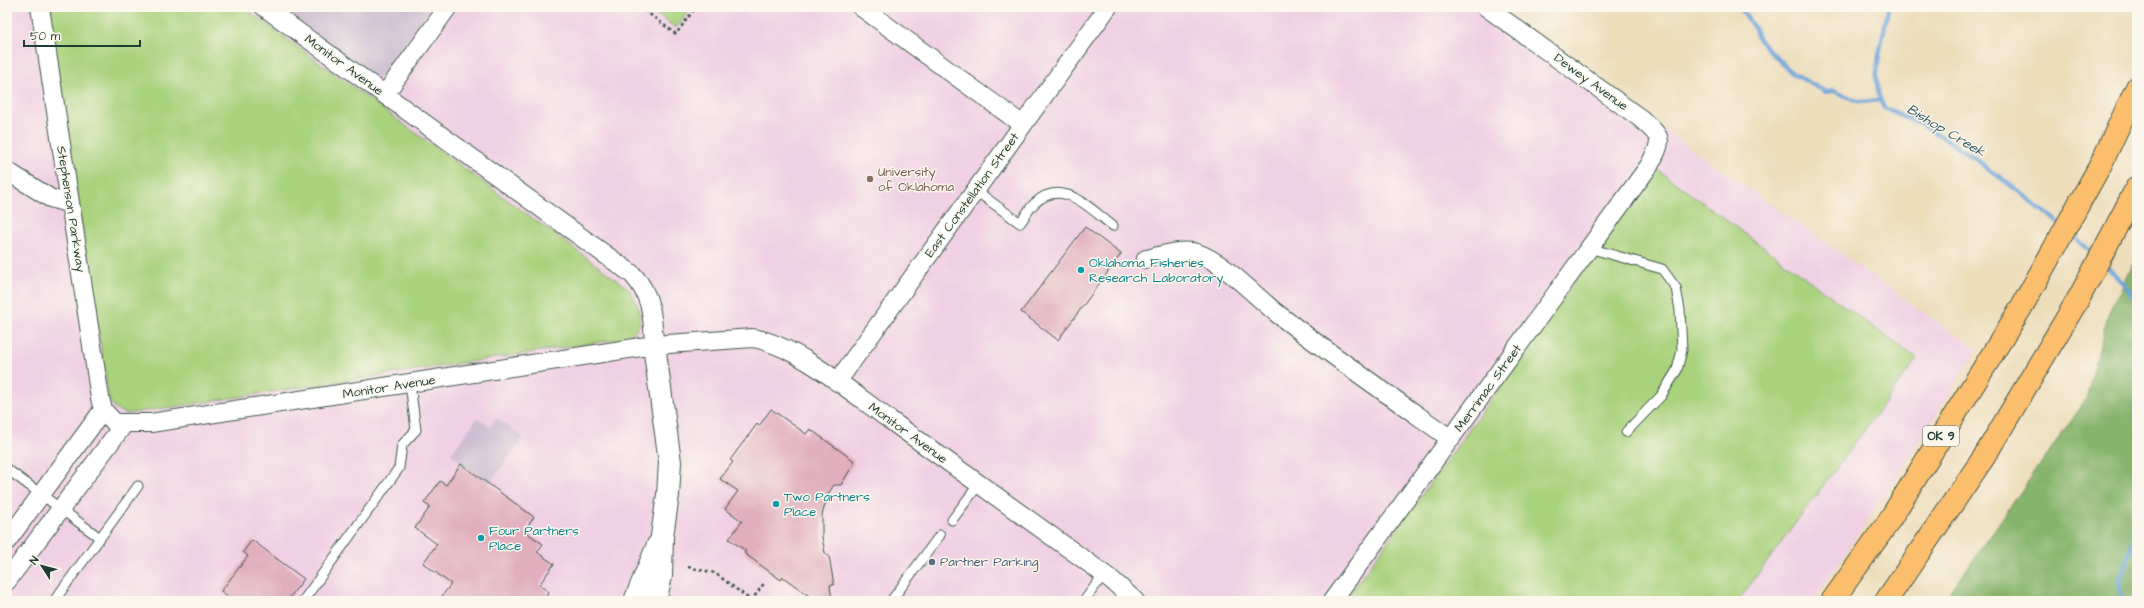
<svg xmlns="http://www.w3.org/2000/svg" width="2144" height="608" viewBox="0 0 2144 608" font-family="'Architects Daughter',sans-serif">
	<rect width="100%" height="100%" fill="#fbf7ec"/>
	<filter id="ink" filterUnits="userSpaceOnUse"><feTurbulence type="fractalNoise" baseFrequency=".025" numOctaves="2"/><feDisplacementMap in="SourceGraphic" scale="8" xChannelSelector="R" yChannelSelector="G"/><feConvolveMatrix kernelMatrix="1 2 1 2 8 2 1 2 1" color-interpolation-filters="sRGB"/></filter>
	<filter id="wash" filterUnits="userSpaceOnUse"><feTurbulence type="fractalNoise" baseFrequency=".012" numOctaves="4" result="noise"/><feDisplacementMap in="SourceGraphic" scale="16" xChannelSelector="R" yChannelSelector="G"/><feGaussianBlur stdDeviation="0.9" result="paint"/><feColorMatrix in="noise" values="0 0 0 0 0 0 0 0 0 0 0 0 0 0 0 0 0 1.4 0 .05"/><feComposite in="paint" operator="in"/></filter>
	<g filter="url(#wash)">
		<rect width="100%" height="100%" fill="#edddbb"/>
		<path fill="#f0d0e4" d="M7,7H1490L1977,350L1892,484L1813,601H7Z"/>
		<path fill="#cebed1" d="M279,7H432L378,80Z
			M477,418L490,427L496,418L523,437L489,484L459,463L460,461L451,454Z"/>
		<path fill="#a9d27d" stroke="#648858" d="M48,7H243L628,288C641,307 649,331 620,339L126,414L115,409L109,400Z
			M647,7H692L676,28Z
			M1655,168L1917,359L1738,601H1344L1464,437Z"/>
		<path fill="#86b46c" stroke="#527850" d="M2137,258V601H1944L2086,399L2108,315Z"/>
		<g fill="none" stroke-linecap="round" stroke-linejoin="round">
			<path stroke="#6aa2d8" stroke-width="4.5" d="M1739,7L1755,29L1758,39L1792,73L1826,92L1834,91L1860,102L1880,100
				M1888,7C1885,39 1867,77 1884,108C1948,131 2006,183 2060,224
				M2070,232L2094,255
				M2104,264L2119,278L2134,297L2137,298
				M2137,380L2135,402L2137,418
				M2123,601L2120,581L2135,536L2134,514L2137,469"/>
		</g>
		<g id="blocks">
			<path fill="#e0aebd" d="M1085,227L1121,254L1058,340L1021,312Z
				M771,409L806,434L810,429L853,460L854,463L841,485H834L828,494L822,515V537L825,553L829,556L834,585H830L832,601H816L783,577L781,580L744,553L746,551L729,539L742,521L725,509L738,491L720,479L733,462L730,460L757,424L759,426Z
				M461,464L534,517L524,531L543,544L537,552L554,564L539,585L549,592L543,601H448L442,596L451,584L423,563L437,544L415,528L430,507L424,503L440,481L446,485Z
				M252,540L304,579L287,601H234L221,591L248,556L243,552Z"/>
		</g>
	</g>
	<g filter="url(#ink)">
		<use href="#blocks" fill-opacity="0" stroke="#3e5548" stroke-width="1"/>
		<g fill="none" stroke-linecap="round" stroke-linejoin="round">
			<defs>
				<path id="service" d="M975,190L1020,223C1025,217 1029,208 1035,203C1063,177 1090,209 1113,226
					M1589,248L1662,269L1676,288L1680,310L1682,350L1677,370L1661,396L1626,432
					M7,469L100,538
					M952,520L979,484
					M54,601L138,486
					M303,601L399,468L402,445L416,430L410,384
					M891,601L940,535
					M1084,601L1104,574"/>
				<path id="minor" d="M40,7L100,398L103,410L115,423H151L654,345
					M264,7L632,274C652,295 653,318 654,345L753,338C798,346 852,393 890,420C954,466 1018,512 1082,558L1113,581L1135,601
					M861,7L1023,125
					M385,94L448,7
					M7,171L50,198L70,204
					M1146,259C1160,256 1182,248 1197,253C1224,262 1256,297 1279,315C1335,358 1393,398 1451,439
					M837,382L1108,7
					M7,541L103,410
					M7,581L124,424
					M1332,601L1649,166C1664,138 1663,139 1640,118L1486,7"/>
				<path id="tertiary" d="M654,345L670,462L668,495L662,536L661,576L655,601
					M635,601L658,545"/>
				<path id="trunk" d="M1832,601L1887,524L2021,308L2101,164L2137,87
					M1886,601L1984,457L2080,296L2137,187"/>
			</defs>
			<use href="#service" stroke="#3e5548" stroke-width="11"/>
			<use href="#minor" stroke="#3e5548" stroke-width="20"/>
			<use href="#tertiary" stroke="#3e5548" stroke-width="24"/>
			<use href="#trunk" stroke="#3e5548" stroke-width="24"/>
			<path stroke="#3e5548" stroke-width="2.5" stroke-dasharray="3 3" stroke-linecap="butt" d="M640,7L676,34L696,7
				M688,567L715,573L752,601
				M751,601L765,582"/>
			<use href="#service" stroke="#fff" stroke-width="9"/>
			<use href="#minor" stroke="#fff" stroke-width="18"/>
			<use href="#tertiary" stroke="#fff" stroke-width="22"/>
			<use href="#trunk" stroke="#fabe6d" stroke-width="22"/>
		</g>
	</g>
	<circle fill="#8d6e63" stroke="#fbf7ec" stroke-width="1.5" cx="870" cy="179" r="4"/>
	<g fill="#0f9aa8" stroke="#fbf7ec" stroke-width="1.5">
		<circle cx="1081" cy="270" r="4"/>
		<circle cx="776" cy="504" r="4"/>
		<circle cx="481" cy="538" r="4"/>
	</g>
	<circle fill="#5c6f8a" stroke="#fbf7ec" stroke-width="1.5" cx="932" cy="562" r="4"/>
	<g text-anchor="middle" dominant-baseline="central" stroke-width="3" stroke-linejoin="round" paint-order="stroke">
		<rect fill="#fbf7ec" stroke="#61756b" stroke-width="1" x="1923" y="426" width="36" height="20" rx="3"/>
		<g font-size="12" font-weight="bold" fill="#1f3d34">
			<text x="1941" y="436">OK 9</text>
		</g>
		<g font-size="13" fill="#1f3d34" stroke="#fbf7ec">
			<text transform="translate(344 65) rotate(36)">Monitor Avenue</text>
			<text transform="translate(1591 82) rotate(36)">Dewey Avenue</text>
			<text transform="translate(972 195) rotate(-54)">East Constellation Street</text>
			<text transform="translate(71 209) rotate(81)">Stephenson Parkway</text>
			<text transform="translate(389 387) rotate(-9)">Monitor Avenue</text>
			<text transform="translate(1488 388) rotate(-54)">Merrimac Street</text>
			<text transform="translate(908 433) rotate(36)">Monitor Avenue</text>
		</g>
		<g font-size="13" fill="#785e54" stroke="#fbf7ec" text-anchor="start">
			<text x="878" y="172">University<tspan x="878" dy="15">of Oklahoma</tspan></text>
		</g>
		<g font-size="13" fill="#0d838f" stroke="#fbf7ec" text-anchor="start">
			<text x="1089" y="263">Oklahoma Fisheries<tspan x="1089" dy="15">Research Laboratory</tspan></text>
			<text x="784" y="497">Two Partners<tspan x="784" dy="15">Place</tspan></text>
			<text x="489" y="531">Four Partners<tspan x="489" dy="15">Place</tspan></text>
		</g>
		<g font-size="13" fill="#4e5e75" stroke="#fbf7ec" text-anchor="start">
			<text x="940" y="562">Partner Parking</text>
		</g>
		<g font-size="14" font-style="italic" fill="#365b65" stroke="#fbf7ec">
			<text transform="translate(1946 131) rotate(31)">Bishop Creek</text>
		</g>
	</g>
	<rect width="2144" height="608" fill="none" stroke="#fbf7ec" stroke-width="24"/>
	<g transform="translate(42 566) rotate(306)" stroke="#fbf7ec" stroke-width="3" paint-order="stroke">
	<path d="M0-3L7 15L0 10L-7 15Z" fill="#1f3d34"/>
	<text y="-6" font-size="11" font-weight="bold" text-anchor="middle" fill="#1f3d34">N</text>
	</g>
	<path d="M24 40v6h116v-6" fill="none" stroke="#1f3d34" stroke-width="2"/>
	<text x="30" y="40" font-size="12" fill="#1f3d34" stroke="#fbf7ec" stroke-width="3" paint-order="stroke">50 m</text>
</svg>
